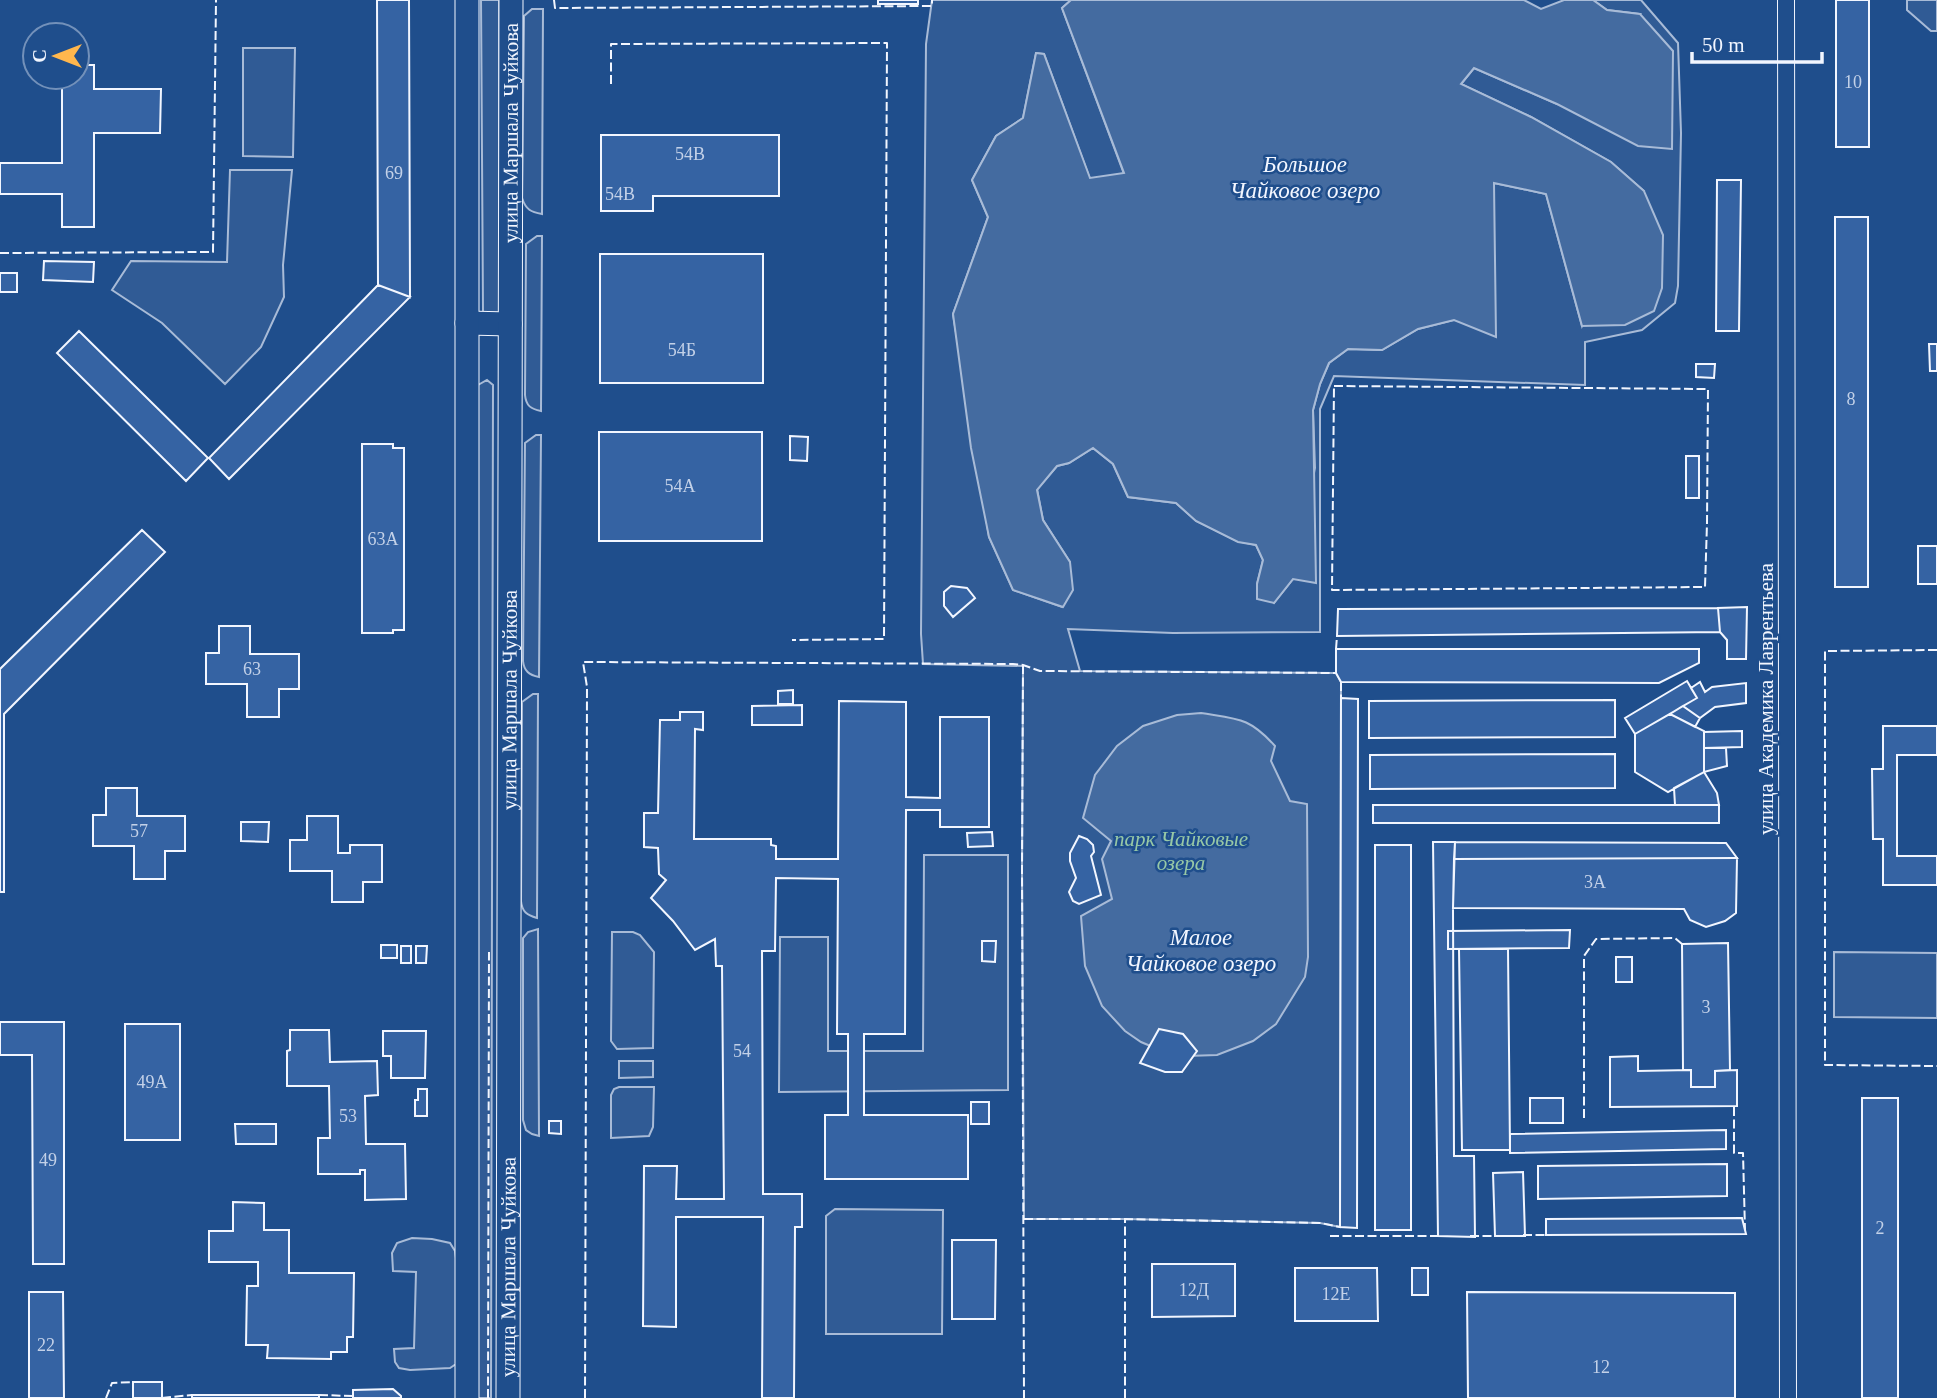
<svg xmlns="http://www.w3.org/2000/svg" width="1937" height="1398" viewBox="0 0 1937 1398" font-family="'Times New Roman',serif">
	<rect width="100%" height="100%" fill="#1f4e8c"/>
	<path fill="#305b95" stroke="#a8bbd7" stroke-width="2" d="M481,0H499V313L485,315L483,312Z
		M932,0H1071L1062,8L1124,174L1090,179L1044,54L1036,53L1023,118L996,136L972,180L988,217L953,314L989,537L1013,590L1062,607L1070,562L1043,520L1037,489L1057,466L1069,463L1093,448L1113,464L1128,497L1176,503L1196,521L1237,541L1256,545L1263,560L1257,584L1274,603L1293,579L1315,468L1313,410L1320,384L1329,363L1348,349L1382,350L1418,329L1454,320L1494,183L1546,194L1582,326L1644,191L1611,162L1531,117L1461,84L1474,68L1557,104L1640,14L1607,10L1593,0H1641L1678,43L1681,133L1678,286L1675,303L1642,330L1585,342V385L1334,376L1320,409V632L1173,633L1068,629L1080,671L1336,673L1341,682L1340,1227L1320,1223L1125,1219H1024L1022,870L1023,666L923,664L921,634L926,44Z
		M1907,0H1937V31H1931L1907,10Z
		M532,9H543L542,214C531,212 526,210 522,198L524,16Z
		M243,48H295L293,157L243,156Z
		M230,170H292L283,265L284,297L261,347L225,384L162,323L112,290L131,261L227,262Z
		M537,236H542L541,411C531,409 526,406 525,395L526,244Z
		M487,380L493,385L491,1398H477L478,385Z
		M536,435H541L539,677C529,675 524,671 523,661L525,443Z
		M533,694H538L537,918C527,915 522,912 521,901L522,702Z
		M924,855H1008V1090L779,1092L780,937H828V1051H923Z
		M538,929L539,1136L532,1134L526,1130L523,1120V938L528,932Z
		M612,932H633L640,935L654,952L653,1048L617,1049L611,1041Z
		M1834,952L1937,953V1018L1834,1017Z
		M619,1061H653V1077L619,1078Z
		M619,1087H654L653,1127L649,1136L611,1138V1095L614,1089Z
		M835,1209L943,1210L942,1334H826V1216Z
		M412,1238L432,1239L450,1243L455,1251L456,1258V1364L450,1368L410,1370L399,1368L395,1362L394,1349L414,1348L416,1272L393,1271L392,1253L397,1243Z"/>
	<path fill="#446ba0" stroke="#a8bbd7" stroke-width="2" d="M1071,0H1524L1541,9L1564,0H1593L1607,10L1640,14L1673,51L1672,149L1638,146L1557,104L1474,68L1461,84L1531,117L1611,162L1644,191L1663,235L1662,288L1654,311L1625,325L1582,326L1546,194L1494,183L1496,337L1454,320L1418,329L1382,350L1348,349L1329,363L1320,384L1313,410L1316,583L1293,579L1274,603L1257,599V584L1263,560L1256,545L1238,542L1196,521L1176,503L1128,497L1113,464L1093,448L1069,463L1057,466L1037,490L1043,520L1070,562L1073,590L1063,607L1013,590L989,537L971,448L953,314L988,217L972,180L996,136L1023,118L1036,53L1044,54L1090,178L1124,173L1062,8Z
		M1201,713C1238,719 1249,717 1275,746L1271,761L1290,801L1307,804L1308,957L1305,977L1276,1024L1253,1041L1217,1055L1187,1056L1167,1053L1141,1042L1125,1031L1102,1006L1085,966L1081,916L1112,899L1102,859L1111,841L1083,818L1095,775L1117,746L1143,726L1177,715Z"/>
	<path fill="#3563a3" stroke="#f2f6ff" stroke-width="2" d="M377,0H409L410,297L378,285Z
		M878,0H918V4H878Z
		M1836,0H1869V147H1836Z
		M77,65H94V89H161L160,133H94V227H62V194H0V163H62V77H77Z
		M601,135H779V196H653V211H601Z
		M1717,180H1741L1739,331H1716Z
		M1835,217H1868V587H1835Z
		M600,254H763V383H600Z
		M44,261L94,262L93,282L43,280Z
		M0,273H17V292H0Z
		M378,285L410,297L229,479L209,458Z
		M79,331L208,458L186,481L57,353Z
		M1929,344H1937V371H1930Z
		M1696,364H1715L1714,378L1696,377Z
		M599,432H762V541H599Z
		M790,436L808,437L807,461L790,460Z
		M362,444H393V448H404V630H393V633H362Z
		M1686,456H1699V498H1686Z
		M142,530L165,552L4,714V892H0V669Z
		M1918,546H1937V584H1918Z
		M951,586L967,588L975,598L953,617L944,606V592Z
		M1747,607L1746,659H1727V640L1720,632L1718,608Z
		M1718,608L1720,632L1337,636L1338,609Z
		M219,626H250V654H299V689H279V717H247V684H206V653H219Z
		M1336,649H1699V663L1659,683L1341,682L1336,673Z
		M1687,681L1697,698L1635,734L1625,718Z
		M1700,682L1705,692L1712,687L1746,683V703L1715,707L1700,718L1683,706L1697,698L1691,688Z
		M793,690V704H778V691Z
		M1341,698L1358,699L1357,1228L1340,1227Z
		M1615,700V737L1369,738V701Z
		M839,701L906,702V797L940,798V717H989V827H940V810H906L905,1034H864V1115H968V1179H825V1115H848V1034H837L838,879L776,878L775,951H762L763,1194H802V1227H795L794,1398H762L763,1217H676V1327L643,1326L644,1166H677L676,1199H724L722,966H716L715,939L695,950L673,921L651,898L666,880L659,874L658,848L644,847V813H658L660,720H680V712H703V730L695,729L694,839H771V845L776,846V859H838Z
		M802,705V725H752V706Z
		M1683,706L1700,718L1695,727L1670,714Z
		M1670,714L1704,731V772L1668,792L1635,772V734Z
		M1883,726H1937V755H1897V856H1937V885H1883V839H1873L1872,769H1883Z
		M1742,731V747L1704,748V732Z
		M1704,748H1726L1727,766L1704,772Z
		M1615,754V788L1370,789V755Z
		M1704,772L1717,793L1719,805H1675L1674,788Z
		M106,788H137V816H185V851H165V879H134V846H93V815H106Z
		M1373,805H1719V823H1373Z
		M307,816H338V853H350V845H382V882H363V902H332V871H290V840H307Z
		M241,822H269L268,842L241,841Z
		M992,832L993,846L968,847L967,833Z
		M1079,836L1087,839L1093,845L1094,852L1091,856L1101,895L1079,904L1073,901L1069,892L1076,878L1070,861V853Z
		M1433,842H1455L1453,908L1454,1156H1474L1475,1237L1438,1236Z
		M1455,842L1726,843L1737,858L1454,859Z
		M1375,845H1411V1230H1375Z
		M1737,858L1736,913L1725,921L1706,927L1690,920L1684,909L1453,908L1454,859Z
		M1570,930L1569,948L1448,949V931Z
		M982,941H996L995,962L982,961Z
		M1728,943L1730,1070L1715,1071V1087H1691V1070H1683L1682,944Z
		M381,945H397V958H381Z
		M401,946H411V963H401Z
		M416,946H427L426,963H416Z
		M1459,949H1508L1510,1150H1462Z
		M1616,957H1632V982H1616Z
		M0,1022H64V1264H33L32,1055H0Z
		M125,1024H180V1140H125Z
		M1159,1029L1183,1034L1197,1051L1182,1072H1165L1140,1063Z
		M290,1030H329L330,1062L377,1061L378,1095L365,1096L366,1144H405L406,1199L365,1200V1170H360V1174H318V1138H330L329,1086H287V1051L290,1050Z
		M383,1031H426L425,1078H391V1056H383Z
		M1638,1056V1071L1691,1070V1087H1715V1071L1737,1070V1106L1610,1107V1057Z
		M418,1089H427V1116H415V1100H418Z
		M1530,1098H1563V1123H1530Z
		M1862,1098H1898V1398H1862Z
		M971,1102H989V1124H971Z
		M549,1121H561V1134L549,1133Z
		M235,1124H276V1144H236Z
		M1726,1130V1149L1510,1153V1134Z
		M1727,1164V1196L1538,1199V1166Z
		M1523,1172L1525,1236H1495L1493,1173Z
		M233,1202L264,1203V1230H289V1273H354L353,1337H347V1352H331V1359L267,1358L268,1345H246L247,1286H258V1262H209V1231H233Z
		M1742,1218L1746,1234L1546,1235V1219Z
		M952,1240H996L995,1319H952Z
		M1152,1264H1235V1316L1152,1317Z
		M1295,1268H1377L1378,1321H1295Z
		M1412,1268H1428V1295H1412Z
		M29,1292H63L64,1398H29Z
		M1467,1292L1735,1293V1398H1468Z
		M133,1382H162V1398H133Z
		M393,1389L401,1396V1398H353V1390Z
		M192,1395H319V1398H192Z"/>
	<g fill="none" stroke-linecap="round" stroke-linejoin="round">
		<defs>
			<path id="minor" d="M1786,0L1788,1398"/>
			<g id="secondary">
				<path d="M467,323L510,324"/>
				<path d="M467,1398V0"/>
				<path id="s1" d="M508,1398L511,0"/>
			</g>
		</defs>
		<use href="#minor" stroke="#f2f6ff" stroke-width="18"/>
		<use href="#secondary" stroke="#f2f6ff" stroke-width="25"/>
		<use href="#minor" stroke="#1f4e8c" stroke-width="16"/>
		<use href="#secondary" stroke="#1f4e8c" stroke-width="23"/>
		<path stroke="#f2f6ff" stroke-width="2" stroke-dasharray="9 3.5" stroke-linecap="butt" d="M554,0L555,8L932,6V0
			M611,84V44L887,43L884,639L792,640
			M0,253L213,252L216,0
			M1334,386L1708,389L1707,523L1705,587L1332,590Z
			M1336,649L1337,636
			M1937,650L1825,651V1065L1937,1066
			M1023,665L1022,870L1024,1398
			M1341,682V698
			M1734,1107V1153H1743L1745,1230
			M1584,1118V956L1596,939L1675,938L1682,944
			M1024,1219H1125L1321,1223L1340,1227
			M1523,1235H1551
			M1330,1236H1442
			M1470,1236H1498
			M319,1395L353,1396
			M106,1398L112,1383L133,1382
			M162,1398L192,1395
			M488,1398L489,952
			M585,1398L587,687L583,662L1013,664L1023,665L1040,671L1336,673
			M1125,1398V1219"/>
	</g>
	<g text-anchor="middle" dominant-baseline="central" stroke-width="5" stroke-linejoin="round" paint-order="stroke">
		<g font-size="18" fill="#c3d1e8">
			<text x="1853" y="82">10</text>
			<text x="690" y="154">54В</text>
			<text x="394" y="173">69</text>
			<text x="620" y="194">54В</text>
			<text x="682" y="350">54Б</text>
			<text x="1851" y="399">8</text>
			<text x="680" y="486">54А</text>
			<text x="383" y="539">63А</text>
			<text x="252" y="669">63</text>
			<text x="139" y="831">57</text>
			<text x="1595" y="882">3А</text>
			<text x="1706" y="1007">3</text>
			<text x="742" y="1051">54</text>
			<text x="152" y="1082">49А</text>
			<text x="348" y="1116">53</text>
			<text x="48" y="1160">49</text>
			<text x="1880" y="1228">2</text>
			<text x="1194" y="1290">12Д</text>
			<text x="1336" y="1294">12Е</text>
			<text x="46" y="1345">22</text>
			<text x="1601" y="1367">12</text>
		</g>
		<g font-size="21" fill="#f2f6ff" stroke="#1f4e8c">
			<text stroke="none"><textPath href="#s1" startOffset="1265">улица Маршала Чуйкова</textPath></text>
			<text stroke="none"><textPath href="#s1" startOffset="698">улица Маршала Чуйкова</textPath></text>
			<text transform="translate(1766 699) rotate(-90)">улица Академика Лаврентьева</text>
			<text stroke="none"><textPath href="#s1" startOffset="131">улица Маршала Чуйкова</textPath></text>
		</g>
		<g font-size="21" font-style="italic" fill="#97c8a6" stroke="#1f4e8c">
			<text x="1181" y="839">парк Чайковые<tspan x="1181" dy="24">озера</tspan></text>
		</g>
		<g font-size="23" font-style="italic" fill="#f2f6ff" stroke="#1f4e8c">
			<text x="1305" y="164">Большое<tspan x="1305" dy="26">Чайковое озеро</tspan></text>
			<text x="1201" y="937">Малое<tspan x="1201" dy="26">Чайковое озеро</tspan></text>
		</g>
	</g>
	<g transform="translate(56 56) rotate(270)"><circle r="33" fill="#1f4e8c" stroke="#7391ba" stroke-width="2"/>
	<path d="M0-5L12 26L0 18L-12 26Z" fill="#ffb74d"/>
	<text y="-10" font-size="19" font-weight="bold" text-anchor="middle" fill="#f2f6ff">С</text>
	</g>
	<path d="M1692 52v10h130v-10" fill="none" stroke="#f2f6ff" stroke-width="3.5"/>
	<text x="1702" y="52" font-size="21" fill="#f2f6ff" stroke="#1f4e8c" stroke-width="5" paint-order="stroke">50 m</text>
</svg>
